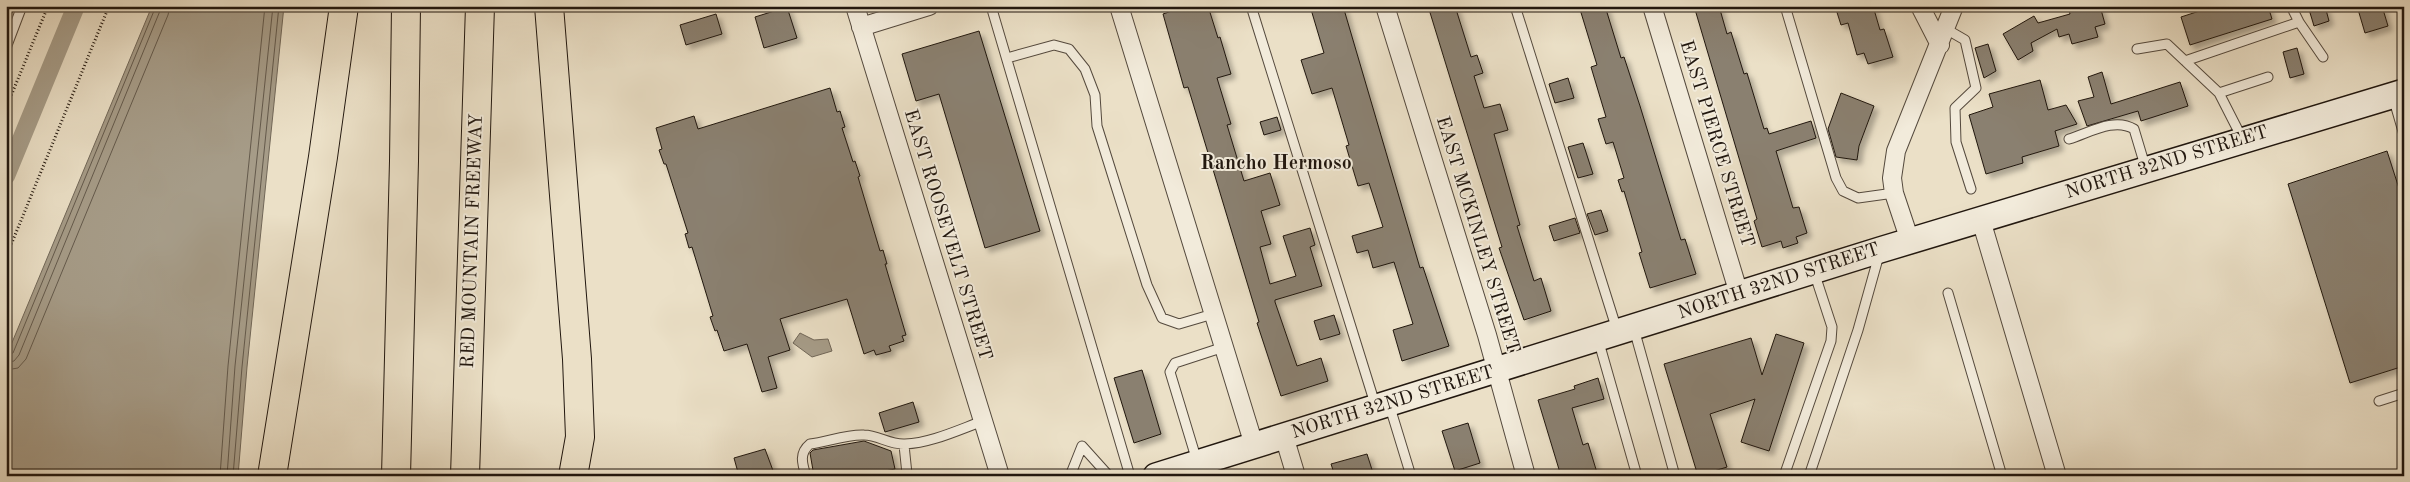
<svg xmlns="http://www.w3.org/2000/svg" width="2410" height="482" viewBox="0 0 2410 482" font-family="'Old Standard TT',serif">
	<defs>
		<filter id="shadow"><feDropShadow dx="4.5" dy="4.5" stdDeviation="2.5" flood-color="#0004"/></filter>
	</defs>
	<rect width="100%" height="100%" fill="#ebe0c7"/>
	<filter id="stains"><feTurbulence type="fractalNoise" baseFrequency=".004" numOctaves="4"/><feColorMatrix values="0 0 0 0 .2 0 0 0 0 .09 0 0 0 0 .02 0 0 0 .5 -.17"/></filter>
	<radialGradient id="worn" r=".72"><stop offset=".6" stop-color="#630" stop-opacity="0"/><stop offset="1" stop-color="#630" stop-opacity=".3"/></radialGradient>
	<path fill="#a69c88" stroke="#716758" d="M152,6H284L247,367L238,476H6V357Z
		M800,333L814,340L828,339L832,351L812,357L793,343Z"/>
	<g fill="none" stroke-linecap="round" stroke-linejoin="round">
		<path stroke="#645a4c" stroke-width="1" d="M6,356L13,353L156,6
			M6,363L14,361L19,355L162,6
			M6,370L18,368L26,359L168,15L170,6
			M220,476L228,366L265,6
			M227,476L235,366L273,6
			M233,476L242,367L279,6"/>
		<path stroke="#a69c88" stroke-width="18" d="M6,176L76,6"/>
	</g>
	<path fill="#8a806f" stroke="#21170f" filter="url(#shadow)" d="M1187,6H1208L1218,38L1220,37L1231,74L1217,78L1231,124L1227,125L1244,181L1270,173L1280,205L1261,211L1271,244L1260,247L1270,284L1296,276L1283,236L1310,228L1315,245L1310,247L1322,286L1275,300V302L1297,366L1321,358L1328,381L1281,396L1257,323L1259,322L1202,133L1188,87L1184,88L1163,14Z
		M1310,6H1343L1420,268L1423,267L1449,346L1402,361L1393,330L1413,324L1394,262L1373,268L1368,250L1357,253L1352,236L1383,227L1369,183L1358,186L1346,146L1349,145L1332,88L1312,94L1301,60L1324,53Z
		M1428,6H1455L1471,57L1477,55L1483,73L1474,76L1484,108L1500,104L1508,130L1494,134L1520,225L1517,226L1534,281L1541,278L1551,311L1524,320L1499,248L1502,247Z
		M1579,6H1605L1621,58L1624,57L1640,106L1681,240L1685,239L1696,274L1650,288L1639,253L1642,252L1624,191L1622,192L1618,180L1624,178L1613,142L1606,144L1598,119L1606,117L1591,67L1597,65Z
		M1694,6H1719L1727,34L1731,32L1744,74L1747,73L1764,129L1767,128L1769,134L1811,121L1816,138L1776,151L1793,208L1799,207L1807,233L1796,237L1798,243L1783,248L1781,241L1762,247L1754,221L1757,219Z
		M1835,6H1873L1880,30L1884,29L1893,57L1868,64L1864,53L1857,55L1848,23L1841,25Z
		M2068,6H2100L2105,24L2095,27L2098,37L2072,44L2069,34L2059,37L2057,29L2031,43L2033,51L2018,60L2003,34L2034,16L2038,23L2070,14Z
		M2215,6H2268L2272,19L2190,45L2181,17Z
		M2308,6H2325L2329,21L2314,26Z
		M2357,6H2382L2388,26L2365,33Z
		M787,7L797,38L764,48L755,17Z
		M716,14L722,34L686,45L680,25Z
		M979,31L1040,231L985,248L939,94L916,101L902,54Z
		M1988,44L1996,71L1984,78L1975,48Z
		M2297,48L2304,74L2290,78L2283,52Z
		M2102,72L2111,104L2180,82L2188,106L2141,121L2138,111L2087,126L2078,101L2094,97L2088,77Z
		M1568,78L1574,98L1555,103L1549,84Z
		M2040,80L2048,110L2066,105L2077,124L2055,131L2059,146L2022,157L2023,163L1986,174L1969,115L1993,107L1989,94Z
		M830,88L837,112L840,111L845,127L842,128L853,162L855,161L860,176L858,177L880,251L883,250L887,264H885L906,335L902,336L904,341L889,346L891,351L876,355L874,350L864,354L847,299L780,319L790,350L768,357L777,388L762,392L747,344L724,351L717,330L715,331L710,317L713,316L692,247L689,248L685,234L688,233L666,164H664L659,150L662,149L656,128L694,116L698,129Z
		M1841,93L1874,106L1859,146L1857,160L1836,157L1828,129Z
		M1277,117L1281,130L1264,135L1260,122Z
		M1583,143L1593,174L1578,178L1568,147Z
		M2387,151L2404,204V366L2350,383L2288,184Z
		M1601,210L1608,231L1595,235L1587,214Z
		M1575,218L1580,233L1554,241L1549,226Z
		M1334,315L1340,334L1320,340L1314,321Z
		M1776,334L1804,343L1769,451L1741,442L1755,399L1710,414L1727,467L1698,476L1664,364L1751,338L1762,375Z
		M1142,370L1161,434L1134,443L1114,378Z
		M1598,378L1604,399L1572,408L1583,445L1588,443L1598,476H1561L1538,400L1575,389L1574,386Z
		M913,402L919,422L885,432L879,413Z
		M1468,423L1480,463L1455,471L1442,431Z
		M864,441L891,451L895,469L860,476H814L810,453L813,450Z
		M765,449L775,476H739L734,458Z
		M1367,454L1374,476H1335L1331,464Z"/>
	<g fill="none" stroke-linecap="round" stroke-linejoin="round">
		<defs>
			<path id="lane" d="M991,6L1130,476
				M1251,6L1376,407
				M1515,6L1617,330
				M1785,6L1836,178L1843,191L1858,198L1894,193
				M2291,6L2299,22
				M1946,29L1965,40L1976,88L1955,108L1956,142L1971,189
				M6,48L22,6
				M2137,49L2167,44L2219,93L2243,140
				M1007,58L1054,45L1069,49L1085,69L1095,95L1097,126L1147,285L1162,318L1179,324L1213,314
				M2185,61L2299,22L2323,57
				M2219,93L2268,77
				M2393,97L2404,135
				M2069,139C2089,133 2114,117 2134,129L2146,169
				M1948,293L2002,476
				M1634,329L1675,476
				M1598,339L1637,476
				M2379,401L2404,393
				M1389,404L1411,476
				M1197,461L1170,372L1175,363L1224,347
				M806,476C802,463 799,453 810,444C827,442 847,434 864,435C878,435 890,445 905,444C931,443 958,430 983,421
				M900,476L907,474L904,445
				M1070,476L1082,446L1109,476
				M1784,476L1831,341L1832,327L1814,272
				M1809,476L1858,330L1879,255"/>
			<path id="street" d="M855,6L1000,476
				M1119,6L1254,445
				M1385,6L1487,335L1526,476
				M1652,6L1739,294
				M1920,6L1940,45
				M861,27L929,6
				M1981,220L2057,476
				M1910,241L1894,193L1892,178L1896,151L1954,6
				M1284,436L1296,476"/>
			<path id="secondary" d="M1156,476L1880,250L2404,92"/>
			<path id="highway" d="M549,6L577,359L580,437L573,476
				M272,476L323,157L344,6
				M396,476L404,161L406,6
				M465,476L480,6"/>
		</defs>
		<use href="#lane" stroke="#54493d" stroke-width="11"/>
		<use href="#street" stroke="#54493d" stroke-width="20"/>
		<use href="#secondary" stroke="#21170f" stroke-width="28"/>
		<use href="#highway" stroke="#21170f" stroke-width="30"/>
		<path stroke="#21170f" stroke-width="3" stroke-dasharray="1 2.5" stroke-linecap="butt" d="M6,108L48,6
			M6,257L109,6"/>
		<use href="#lane" stroke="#f2ebdb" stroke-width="9"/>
		<use href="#street" stroke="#f2ebdb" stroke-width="18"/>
		<use href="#secondary" stroke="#f2ebdb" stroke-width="25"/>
		<use href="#highway" stroke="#ebe0c7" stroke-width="28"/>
	</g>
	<g text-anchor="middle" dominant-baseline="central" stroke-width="4" stroke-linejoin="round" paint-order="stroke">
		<g font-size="19" fill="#21170f" stroke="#f2ebdb">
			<text transform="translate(1716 144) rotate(73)">EAST PIERCE STREET</text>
			<text transform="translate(2167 163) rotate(-17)">NORTH 32ND STREET</text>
			<text transform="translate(947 235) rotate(73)">EAST ROOSEVELT STREET</text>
			<text transform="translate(1477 235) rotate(73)">EAST MCKINLEY STREET</text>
			<text transform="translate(473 241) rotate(-88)">RED MOUNTAIN FREEWAY</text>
			<text transform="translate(1779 282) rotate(-18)">NORTH 32ND STREET</text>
			<text transform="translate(1393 403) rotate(-17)">NORTH 32ND STREET</text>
		</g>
		<g font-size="20" font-weight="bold" fill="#21170f" stroke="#f2ebdb">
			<text x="1276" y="164">Rancho Hermoso</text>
		</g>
	</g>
	<rect width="2410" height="482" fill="none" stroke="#ebe0c7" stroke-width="25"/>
	<rect x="8" y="8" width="2395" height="467" fill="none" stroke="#21170f" stroke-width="2.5"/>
	<rect x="12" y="12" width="2385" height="457" fill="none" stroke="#21170f"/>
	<rect width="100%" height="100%" filter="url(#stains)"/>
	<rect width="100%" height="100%" fill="url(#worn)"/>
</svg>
